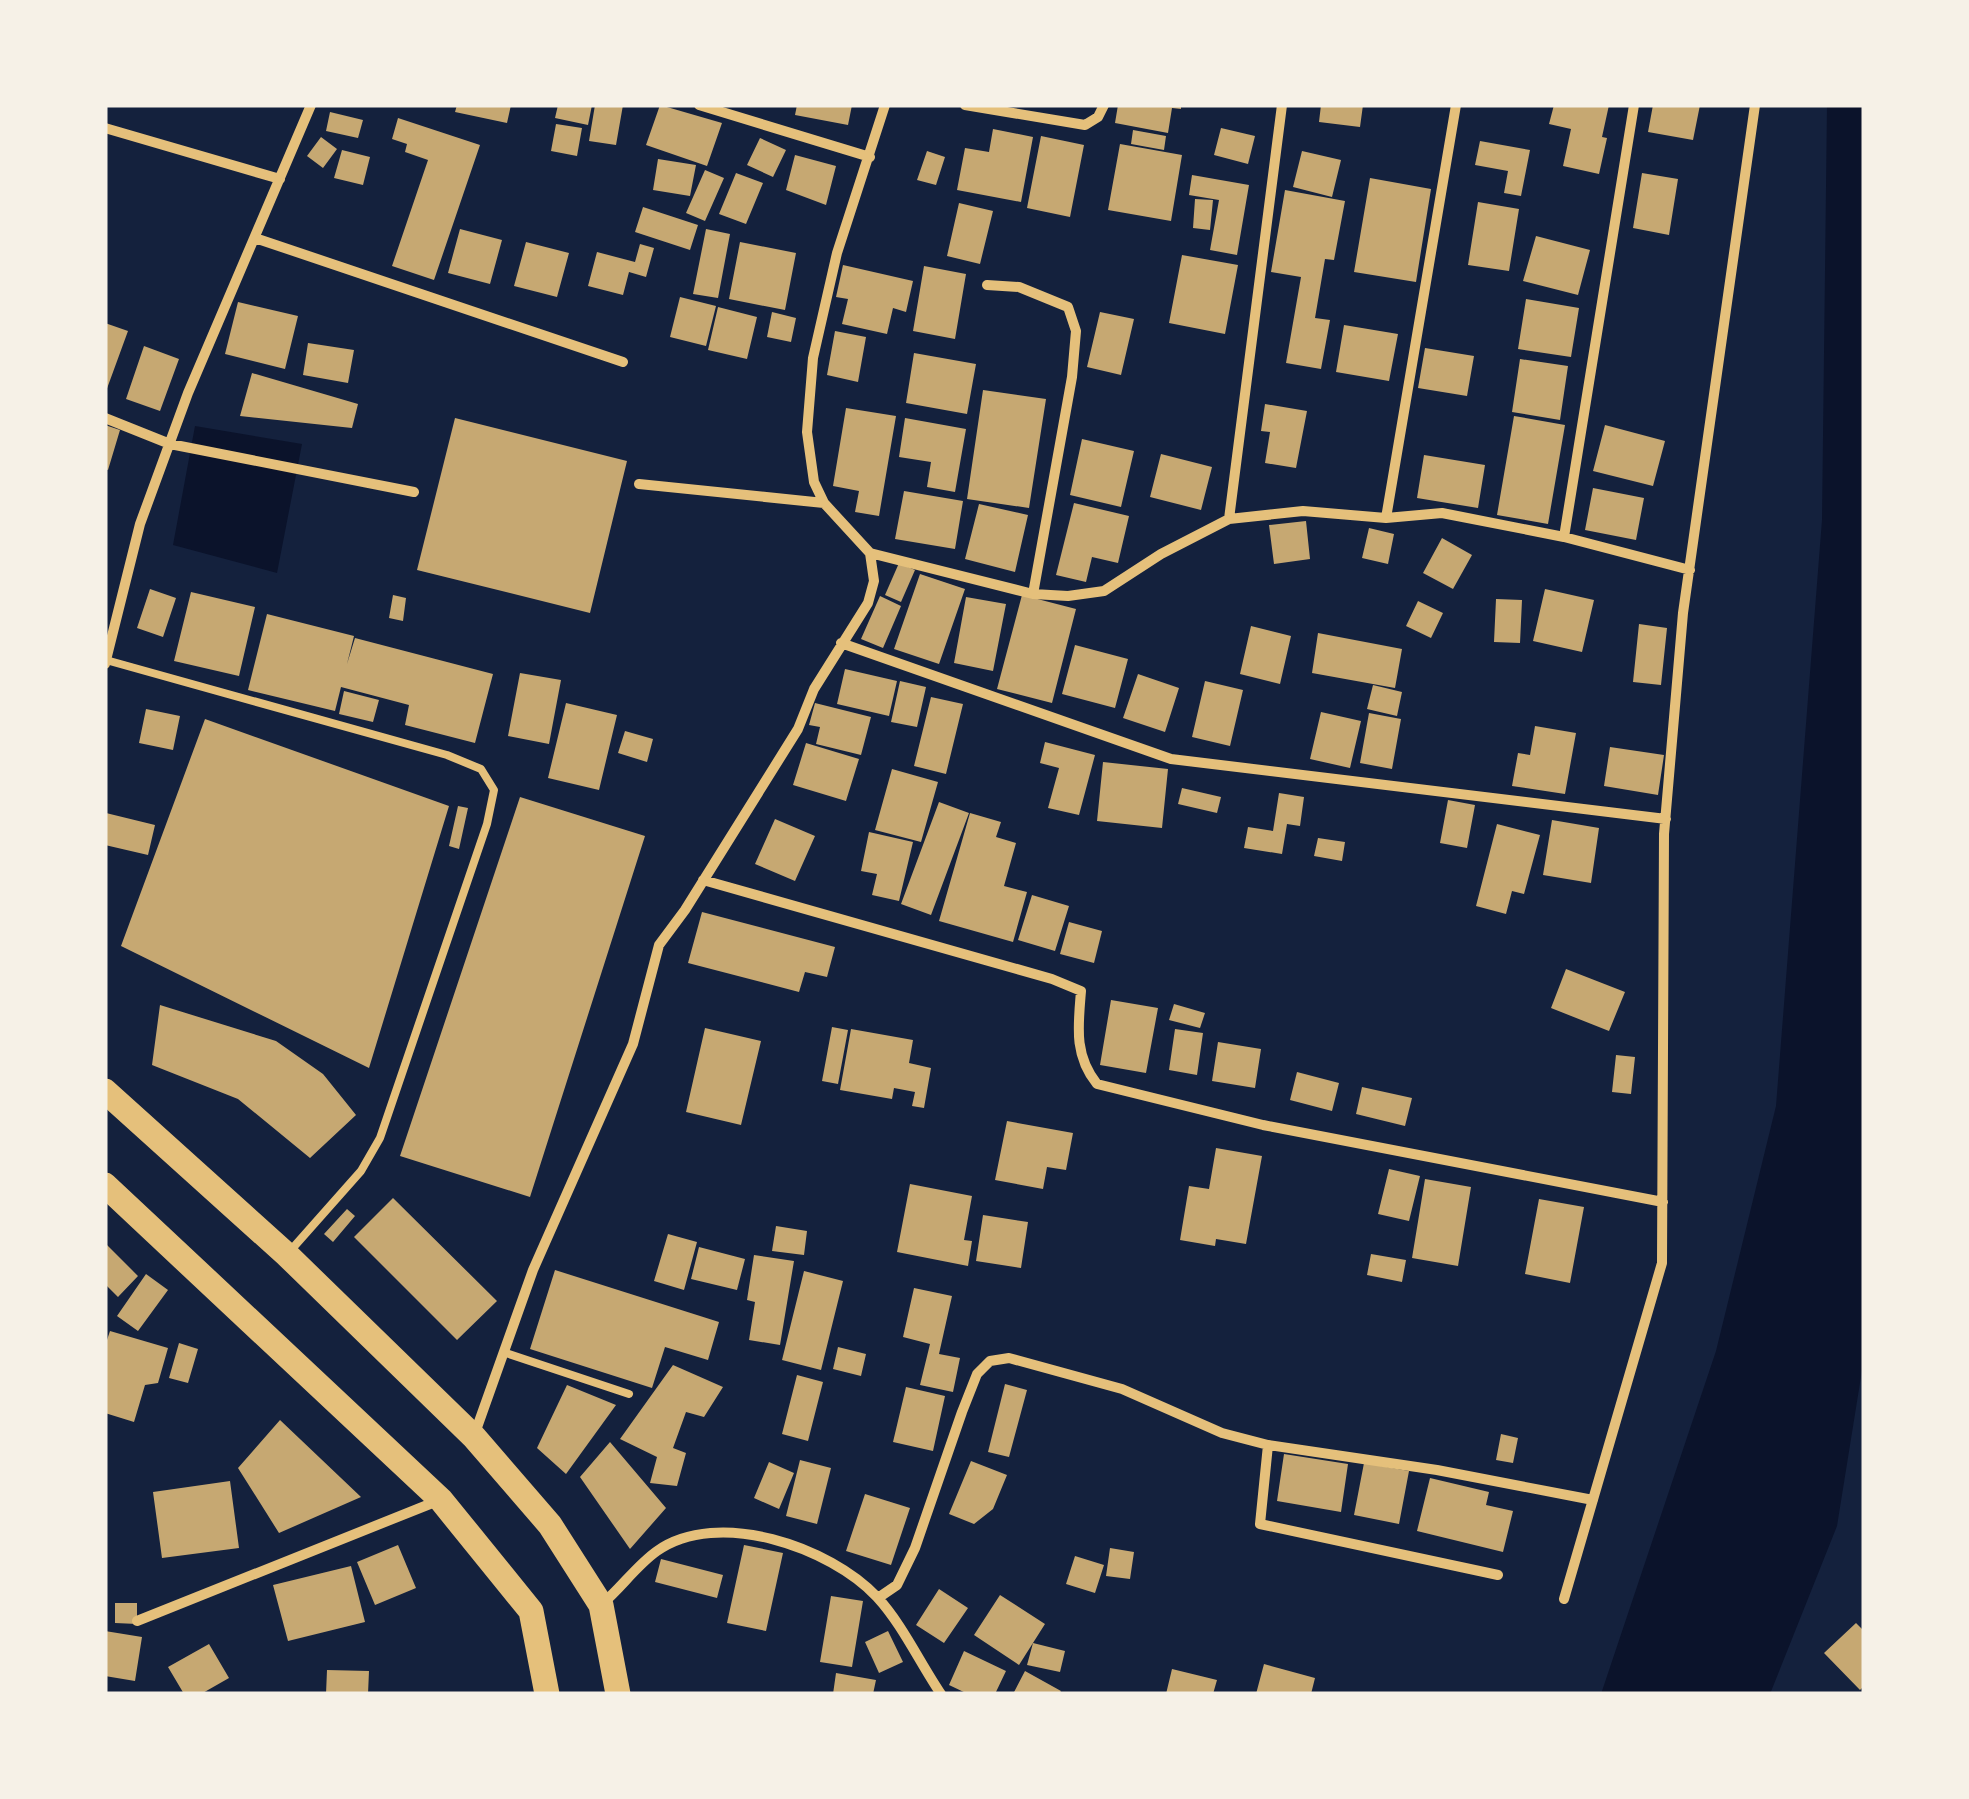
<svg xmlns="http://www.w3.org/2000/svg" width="1969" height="1799" viewBox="0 0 1969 1799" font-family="'DM Sans',sans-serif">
	<rect width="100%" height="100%" fill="#14213d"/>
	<path fill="#0b132b" d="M1827,105H1864V1358L1837,1526L1770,1694H1601L1716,1351L1776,1106L1822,520Z
		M195,426L302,444L277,573L173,545Z"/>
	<path fill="#c6a872" d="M457,105H511L507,123L455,112Z
		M558,105H592L588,125L555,118Z
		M595,105H623L616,145L589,141Z
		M660,105L722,123L707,166L646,145Z
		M797,105H852L848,125L795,115Z
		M1118,105H1181V109L1172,108L1168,133L1115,123Z
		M1321,105H1363L1360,127L1319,122Z
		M1554,105H1609L1602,137L1607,138L1599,174L1563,166L1571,129L1549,124Z
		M1653,105H1700L1693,140L1648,132Z
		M330,112L363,120L358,138L326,131Z
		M398,118L480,145L434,280L392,266L428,160L405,152L407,144L392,139Z
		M556,124L582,128L577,156L551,151Z
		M1221,128L1255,136L1248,164L1214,155Z
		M993,129L1033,137L1021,202L957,190L965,148L989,152Z
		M1133,130L1166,136L1164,150L1131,144Z
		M1041,136L1084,145L1070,217L1027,208Z
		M321,137L337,149L323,168L307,156Z
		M760,138L786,150L773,177L747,165Z
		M1480,141L1530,150L1521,196L1504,193L1508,171L1475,165Z
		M1120,144L1182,155L1171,221L1108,210Z
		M342,150L370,157L363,185L334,178Z
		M927,151L945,157L936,185L917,180Z
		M1302,151L1341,160L1332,197L1293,187Z
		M795,155L836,166L826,205L786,190Z
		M658,159L696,165L690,196L653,190Z
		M705,170L724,178L705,221L686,213Z
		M736,173L763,183L746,224L719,214Z
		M1642,173L1678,179L1669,235L1633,228Z
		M1192,175L1249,185L1237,255L1210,250L1219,200L1189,195Z
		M1370,178L1431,189L1416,282L1354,272Z
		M1285,190L1345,201L1334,260L1325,259L1315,318L1330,320L1321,369L1286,363L1301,277L1271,272Z
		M1195,199L1213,200L1210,230L1193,228Z
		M1478,202L1519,209L1509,271L1468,265Z
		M959,203L993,211L980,264L947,256Z
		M643,207L698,225L690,250L635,232Z
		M460,229L502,240L490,284L448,273Z
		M706,229L730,234L718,298L693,294Z
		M1536,236L1590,250L1578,295L1523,281Z
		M526,242L569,253L557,297L514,286Z
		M740,242L796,253L785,310L729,299Z
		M640,244L654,248L646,277L629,272L623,295L588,286L597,252L635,262Z
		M1182,255L1238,265L1225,334L1169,323Z
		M843,265L913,281L906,312L893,308L887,334L842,324L848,299L836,297Z
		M924,266L966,274L955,339L913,331Z
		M680,297L716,306L706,346L670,337Z
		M1526,299L1579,308L1571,357L1518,349Z
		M238,302L298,316L285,369L225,354Z
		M718,307L757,317L747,359L708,350Z
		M772,312L796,318L791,342L767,337Z
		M1100,312L1134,319L1121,375L1087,367Z
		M105,323L128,331L105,394Z
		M1344,325L1398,334L1389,381L1336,372Z
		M835,331L866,337L858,382L827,375Z
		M308,343L354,350L348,383L303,375Z
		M144,346L179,359L160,411L126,399Z
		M1425,348L1474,356L1467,396L1418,388Z
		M914,353L976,364L967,414L906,403Z
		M1520,359L1568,366L1560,420L1512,412Z
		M252,373L358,404L352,428L240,416Z
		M983,390L1046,399L1029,508L967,499Z
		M1265,404L1307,411L1296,468L1265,463L1270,432L1261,431Z
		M846,408L896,416L879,516L855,512L859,491L833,486Z
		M1514,416L1565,425L1548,524L1497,515Z
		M455,418L627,461L590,613L417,570Z
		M905,418L966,429L955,492L927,487L931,462L899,457Z
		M105,425L120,430L108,470L105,469Z
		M1605,425L1665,441L1653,486L1593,471Z
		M1082,439L1134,451L1121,507L1070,495Z
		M1161,454L1212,467L1201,510L1150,497Z
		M1424,455L1485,465L1478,508L1417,498Z
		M1593,488L1644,498L1636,540L1585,530Z
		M904,491L963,501L955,549L895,539Z
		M1074,503L1129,516L1118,563L1092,557L1086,582L1056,575Z
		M979,504L1028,515L1015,572L965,559Z
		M1306,521L1310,559L1274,564L1269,525Z
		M1369,528L1394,534L1388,564L1362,558Z
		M1442,538L1472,555L1453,589L1423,573Z
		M899,563L915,570L901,602L885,595Z
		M920,574L965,589L939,664L894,649Z
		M150,589L176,598L163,637L137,628Z
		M1545,589L1594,600L1582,652L1533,641Z
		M191,592L255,607L239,676L174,661Z
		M393,595L406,598L403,621L389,618Z
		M1022,595L1076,609L1052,703L997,689Z
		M880,596L901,606L883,648L861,639Z
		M966,597L1006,604L993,671L954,663Z
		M1496,599L1522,600L1520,643L1494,642Z
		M1418,601L1443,613L1431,638L1406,626Z
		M267,614L354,636L347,664L355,638L493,674L475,743L405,725L409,705L341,687L335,711L248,690Z
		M1639,624L1667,628L1661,685L1633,682Z
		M1251,626L1291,636L1280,684L1240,674Z
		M1318,633L1402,649L1395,688L1312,673Z
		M1075,645L1128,659L1115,708L1062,694Z
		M845,669L897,681L889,716L837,704Z
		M520,673L561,680L549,744L508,736Z
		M1138,674L1179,688L1165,732L1123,718Z
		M900,681L926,687L917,727L891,722Z
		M1205,681L1243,690L1230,746L1192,737Z
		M1373,685L1402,692L1397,716L1367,709Z
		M344,691L379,700L373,722L339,714Z
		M931,697L963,704L946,774L914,766Z
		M566,703L617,715L599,790L548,778Z
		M815,703L871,717L861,755L816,744L820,727L809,725Z
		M146,709L180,716L173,750L139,743Z
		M1321,712L1361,721L1350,768L1310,759Z
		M1369,713L1401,719L1392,769L1360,763Z
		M205,719L449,806L369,1068L121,946Z
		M1535,726L1576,733L1565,794L1512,786L1518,753L1530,755Z
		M625,731L653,739L647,762L618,753Z
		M1045,742L1095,755L1079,815L1048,808L1059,768L1040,763Z
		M806,743L859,759L846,801L793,785Z
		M1610,747L1664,755L1658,795L1604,786Z
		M1103,762L1168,769L1162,828L1097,821Z
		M892,769L938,782L921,842L875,830Z
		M1182,788L1221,797L1217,813L1178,804Z
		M1279,793L1304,797L1300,826L1287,824L1282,854L1244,848L1248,827L1273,831Z
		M520,797L645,836L530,1197L400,1156Z
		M1448,800L1475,805L1467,848L1440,843Z
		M939,802L969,813L931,915L901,904Z
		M458,806L468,808L459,849L449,846Z
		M106,813L155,825L148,855L105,845Z
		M970,813L1001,822L996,837L1016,843L1004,886L1027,892L1013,942L939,921Z
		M775,819L815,836L795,881L755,864Z
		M1552,820L1599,828L1591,883L1543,875Z
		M1497,824L1540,835L1524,894L1512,891L1506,914L1476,906Z
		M869,832L913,842L899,901L872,895L877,874L861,871Z
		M1318,838L1345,842L1342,861L1314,856Z
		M1032,895L1069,906L1055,951L1018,940Z
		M702,912L835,947L827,977L805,972L799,992L688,963Z
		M1069,922L1102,931L1094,963L1060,954Z
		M1566,969L1625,992L1609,1031L1551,1008Z
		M1111,1000L1158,1008L1146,1073L1100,1065Z
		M1174,1004L1205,1013L1200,1028L1169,1020Z
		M160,1005L276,1041L323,1074L356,1115L310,1158L238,1099L152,1065Z
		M832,1027L848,1030L838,1084L822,1081Z
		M705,1028L761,1041L741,1125L686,1112Z
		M851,1029L913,1040L909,1063L931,1068L924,1108L912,1106L915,1092L894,1088L892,1099L840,1090Z
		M1175,1029L1203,1033L1197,1075L1169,1070Z
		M1218,1042L1261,1049L1255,1088L1212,1081Z
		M1616,1055L1635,1057L1631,1094L1612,1092Z
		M1297,1072L1339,1083L1332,1111L1290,1100Z
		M1362,1087L1412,1098L1405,1126L1356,1114Z
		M1007,1121L1073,1133L1066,1170L1047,1167L1043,1189L995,1180Z
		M1216,1148L1262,1156L1246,1244L1216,1239L1215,1246L1180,1240L1189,1186L1209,1189Z
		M1389,1169L1420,1176L1409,1221L1378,1214Z
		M1425,1179L1471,1187L1458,1266L1412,1258Z
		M910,1184L972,1196L964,1240L972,1241L968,1266L897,1252Z
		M393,1198L497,1301L457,1340L354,1237Z
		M1539,1199L1584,1207L1570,1283L1525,1274Z
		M347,1209L355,1216L333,1242L324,1234Z
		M983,1215L1028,1222L1021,1268L976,1261Z
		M776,1226L807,1231L804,1255L772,1251Z
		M668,1234L697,1242L684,1290L654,1281Z
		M105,1243L138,1276L118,1297L105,1284Z
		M699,1247L745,1259L737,1290L691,1279Z
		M1371,1254L1406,1260L1402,1282L1367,1275Z
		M754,1255L794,1261L780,1345L749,1340L755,1302L747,1300Z
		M555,1270L719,1322L708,1360L665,1347L652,1388L530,1349Z
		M804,1271L843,1281L821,1370L782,1360Z
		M146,1274L168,1290L138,1331L117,1316Z
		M914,1288L952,1296L939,1354L960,1358L953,1392L920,1385L930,1344L903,1337Z
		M110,1331L168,1348L158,1383L145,1385L134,1422L105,1413V1346Z
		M179,1343L198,1349L188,1383L169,1378Z
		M838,1347L866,1354L861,1376L833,1369Z
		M673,1365L723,1387L704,1417L686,1412L673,1448L686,1453L677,1486L650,1483L657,1457L620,1439Z
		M797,1375L823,1382L808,1441L782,1434Z
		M1005,1384L1027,1390L1009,1457L988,1452Z
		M567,1385L616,1405L566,1474L537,1448Z
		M906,1387L945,1396L933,1451L893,1442Z
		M280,1420L361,1497L279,1533L238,1468Z
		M1501,1434L1518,1438L1513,1463L1496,1460Z
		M610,1442L666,1508L630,1549L580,1477Z
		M1284,1454L1348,1464L1341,1512L1277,1501Z
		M800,1460L831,1468L817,1524L786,1516Z
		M971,1461L1007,1475L993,1509L974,1524L949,1514Z
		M769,1462L794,1473L779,1509L754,1498Z
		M1364,1463L1409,1471L1399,1524L1354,1515Z
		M1430,1478L1489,1492L1486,1505L1513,1511L1503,1552L1417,1531Z
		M230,1481L239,1548L162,1558L153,1492Z
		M865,1494L910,1508L891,1565L846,1551Z
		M398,1545L416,1588L375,1605L357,1562Z
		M744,1545L783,1553L766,1631L727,1623Z
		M1110,1548L1134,1552L1130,1579L1106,1576Z
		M1075,1556L1104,1565L1095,1593L1066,1584Z
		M661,1559L723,1575L717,1598L655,1582Z
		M351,1566L365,1622L288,1641L273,1585Z
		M939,1589L968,1608L944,1643L916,1625Z
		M1000,1595L1045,1624L1019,1665L974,1635Z
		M831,1596L863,1601L852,1667L820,1662Z
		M115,1603H137V1624L115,1623Z
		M1856,1623L1864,1631V1686L1860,1690L1824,1653Z
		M105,1631L142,1637L135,1681L105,1676Z
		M888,1631L903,1662L879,1673L865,1642Z
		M1033,1643L1065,1651L1060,1672L1027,1665Z
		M209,1644L229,1678L201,1694H184L168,1667Z
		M964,1651L1006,1671L995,1694H968L949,1685Z
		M1264,1664L1315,1678L1311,1694H1256Z
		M1172,1669L1217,1680L1213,1694H1166Z
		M327,1670L369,1671L368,1694H326Z
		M1025,1671L1061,1691L1059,1694H1013Z
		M836,1673L876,1680L873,1694H833Z"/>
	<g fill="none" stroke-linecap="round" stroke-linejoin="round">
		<path stroke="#e5c07b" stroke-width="8" d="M106,660L447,755L481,769L494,790L487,824L380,1138L361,1171L291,1250
			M506,1353L629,1394"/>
		<path stroke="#e5c07b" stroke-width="10" d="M699,105L870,157
			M965,105L1085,125L1098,117L1104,105
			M105,128L280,179
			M255,238L623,362
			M987,285L1019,287L1068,307L1076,331L1072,377L1033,594
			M105,418L170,444L414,492
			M639,484L824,503
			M1386,518L1456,105
			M1229,519L1282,105
			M1564,537L1634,105
			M870,553L1033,594L1068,596L1104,591L1161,554L1229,519L1303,511L1386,518L1442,513L1564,537L1690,570
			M841,643L1171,759L1666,819
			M105,664L140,524L188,393L311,105
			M703,880L1052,979L1081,991C1078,1027 1074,1055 1097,1084L1263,1125L1663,1202
			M475,1433L533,1270L633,1044L659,945L685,910L798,729L814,689L868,603L874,581L870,553L824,503L814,482L807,432L813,358L837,253L885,105
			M1268,1445L1260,1524L1498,1575
			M878,1598L897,1585L915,1548L962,1412L977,1374L990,1361L1009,1358L1122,1389L1222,1433L1268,1445L1437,1470L1593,1500
			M1564,1599L1662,1263L1664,834L1683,613L1755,105
			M602,1604C621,1588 637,1565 657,1551C718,1508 830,1547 877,1597C902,1624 920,1663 941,1694
			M137,1621L440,1500"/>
		<path stroke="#e5c07b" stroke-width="25" d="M105,1091L287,1255L474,1437L550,1525L601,1605L618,1694
			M105,1185L441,1500L531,1611L547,1694"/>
	</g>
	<rect width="1969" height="1799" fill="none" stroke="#f6f1e7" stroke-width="215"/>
</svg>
